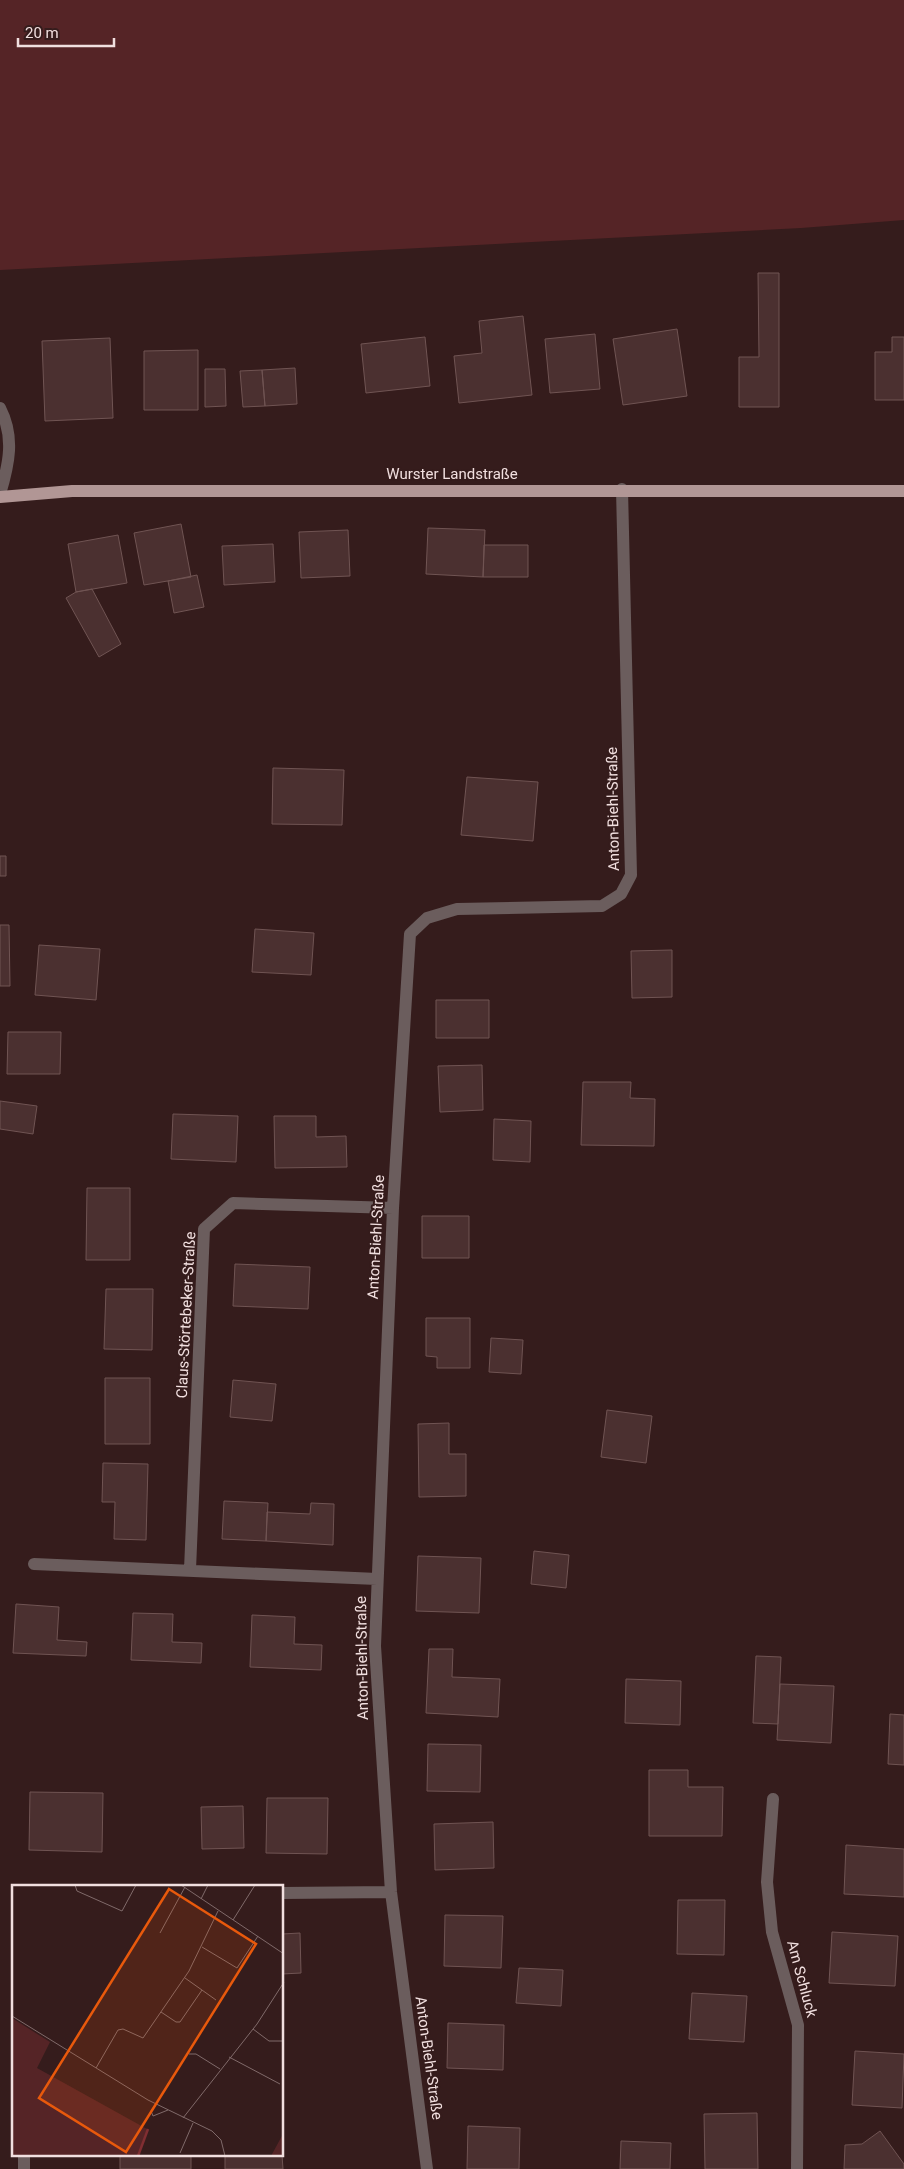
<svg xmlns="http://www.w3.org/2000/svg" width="904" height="2169" viewBox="0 0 904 2169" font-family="Roboto,sans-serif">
	<rect width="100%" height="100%" fill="#351c1c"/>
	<path fill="#552426" d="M0,0H904V220L801,228L0,270Z"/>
	<path fill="#4b3030" stroke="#705453" d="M758,273H779V407H739V357H759Z
		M523,316L532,395L459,403L454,356L482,353L479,321Z
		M677,329L687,396L623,405L613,339Z
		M595,334L600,389L550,393L545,339Z
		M425,337L430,386L366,393L361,344Z
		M892,337H904V400H875V352H892Z
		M110,338L113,418L45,421L42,341Z
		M198,350V410H144V351Z
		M295,368L297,404L265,406L262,370Z
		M205,369H225L226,406L205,407Z
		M262,370L265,406L243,407L240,371Z
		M181,524L191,577L144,585L134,533Z
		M428,528L485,530L483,577L426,574Z
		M348,530L350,576L301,578L299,532Z
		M118,535L127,583L76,592L68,544Z
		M273,544L275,582L224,585L222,546Z
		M484,545H528V577H483Z
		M197,575L204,607L174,613L168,581Z
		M92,589L121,644L99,657L66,598L76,592Z
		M273,768L344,770L342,825L272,824Z
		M467,777L538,782L533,841L461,835Z
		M0,856H6V876H0Z
		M0,925H9L10,986H0Z
		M255,929L314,933L311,975L252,972Z
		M39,945L100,949L96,1000L35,995Z
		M672,950V997L632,998L631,951Z
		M436,1000H489V1038H436Z
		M8,1032H61L60,1074H7Z
		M482,1065L483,1110L440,1112L438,1066Z
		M583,1082H631L630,1098L655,1099L654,1146L581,1145Z
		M0,1101L37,1106L33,1134L0,1129Z
		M173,1114L238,1116L236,1162L171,1159Z
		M274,1116H316V1137L346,1136L347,1167L275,1168Z
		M494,1119L531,1121L530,1162L493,1160Z
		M87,1188H130V1260H86Z
		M422,1216H469V1258H422Z
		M235,1264L310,1267L308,1309L233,1306Z
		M106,1289H153L152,1350L104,1349Z
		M426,1318H470V1368H437V1357L426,1356Z
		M491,1338L523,1340L521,1374L489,1372Z
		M105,1378H150V1444H105Z
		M233,1380L276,1384L272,1421L230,1417Z
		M607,1410L652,1416L646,1463L601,1457Z
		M449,1423V1454H466V1496L419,1497L418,1424Z
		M103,1463L148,1464L146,1540L114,1539L115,1502H102Z
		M224,1501L268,1503L266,1541L222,1539Z
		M311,1503L334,1504L333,1545L266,1541L267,1512L310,1514Z
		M534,1551L569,1555L566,1588L531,1584Z
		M418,1556L481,1558L479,1613L416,1611Z
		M16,1604L59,1607L57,1640L87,1642L86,1656L13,1653Z
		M133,1613L173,1614L172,1642L202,1643L201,1663L131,1660Z
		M252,1615L295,1617L294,1644L322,1645L321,1670L250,1667Z
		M429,1649H453L452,1677L500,1679L498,1717L426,1713Z
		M756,1656L781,1657L778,1724L753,1723Z
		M626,1679L681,1681L680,1725L625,1723Z
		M780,1684L834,1686L831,1743L777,1740Z
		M890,1714L904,1715V1765L888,1764Z
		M428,1744L481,1745L480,1792L427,1791Z
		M649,1770H688V1787H723L722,1836H649Z
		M30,1792L103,1793L102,1852L29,1850Z
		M267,1798H328L327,1854L266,1853Z
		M243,1806L244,1848L202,1849L201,1807Z
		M493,1822L494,1868L435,1870L434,1824Z
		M846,1845L904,1849V1897L844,1894Z
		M678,1900H725L724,1955L677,1954Z
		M445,1915L503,1916L501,1968L444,1966Z
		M832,1932L898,1936L895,1986L829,1983Z
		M300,1933L301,1973L282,1974V1934Z
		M519,1968L563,1970L561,2006L516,2003Z
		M692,1993L747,1996L744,2042L689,2039Z
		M448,2023L504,2025L503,2070L447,2068Z
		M855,2051L904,2054L902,2108L852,2105Z
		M757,2113L758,2169H705L704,2114Z
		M468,2126L520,2128L519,2169H467Z
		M880,2131L904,2164V2169H844L845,2145L862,2144Z
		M621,2141L671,2143L670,2169H620Z
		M120,2155H191V2169H120Z
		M225,2155H282L283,2169H225Z"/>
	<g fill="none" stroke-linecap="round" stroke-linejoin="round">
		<path stroke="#6b5d5d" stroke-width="12" d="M0,408C15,437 9,464 0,494
			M34,1564L377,1579
			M190,1570L204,1229L233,1203L393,1208
			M773,1799L767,1882L772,1932L798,2025L797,2169
			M282,1893L391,1892
			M24,2169V2155
			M427,2169L391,1892L375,1646L393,1208L410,934L427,918L457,909L602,906L621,894L631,875L622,489"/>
		<path stroke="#b19695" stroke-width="12" d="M0,497L72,491H904"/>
	</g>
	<g text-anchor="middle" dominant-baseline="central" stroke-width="4" stroke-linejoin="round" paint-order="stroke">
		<g font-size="15" fill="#f1dfdf" stroke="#351c1c">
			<text x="452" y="474">Wurster Landstraße</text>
			<text transform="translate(613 809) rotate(-91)">Anton-Biehl-Straße</text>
			<text transform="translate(376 1237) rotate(-87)">Anton-Biehl-Straße</text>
			<text transform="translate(186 1315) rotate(-87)">Claus-Störtebeker-Straße</text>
			<text transform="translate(362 1658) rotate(-91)">Anton-Biehl-Straße</text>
			<text transform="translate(802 1979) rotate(75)">Am Schluck</text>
			<text transform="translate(429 2058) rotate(82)">Anton-Biehl-Straße</text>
		</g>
	</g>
	<g transform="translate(12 1885)">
		<rect width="271" height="271" fill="#351c1c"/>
		<path d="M0,133L38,157L25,183L135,244L125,271H0ZM271,249V271H259Z" fill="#552426"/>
		<path fill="none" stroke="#802e32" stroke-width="2.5" d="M126,271L136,244"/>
		<path fill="none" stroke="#806a6a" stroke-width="1" d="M63,0L65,6L110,26L124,0M169,0L272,69M189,14L196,0M221,35L243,0M148,48L173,2M190,62L225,83L246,51M173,93L204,115M149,127L164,137H168L190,105M0,131L136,215L200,246L209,255L213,271M241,144L257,156H272M177,169H184L208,184M217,172L268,199M84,183L106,145L111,144L131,153L177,86L206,26M144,219L139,226L141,231L156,225M171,233L245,139L272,97M168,268L181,238"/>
		<path fill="#e8590c" fill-opacity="0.15" stroke="#e8590c" stroke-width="2.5" d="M157,4L244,59L114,267L27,213Z"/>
		<rect width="271" height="271" fill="none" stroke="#f1dfdf" stroke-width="2.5"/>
	</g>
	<path d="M18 38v8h96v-8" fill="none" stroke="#f1dfdf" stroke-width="2.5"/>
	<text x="25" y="38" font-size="15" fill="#f1dfdf" stroke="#351c1c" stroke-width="4" paint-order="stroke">20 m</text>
</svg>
